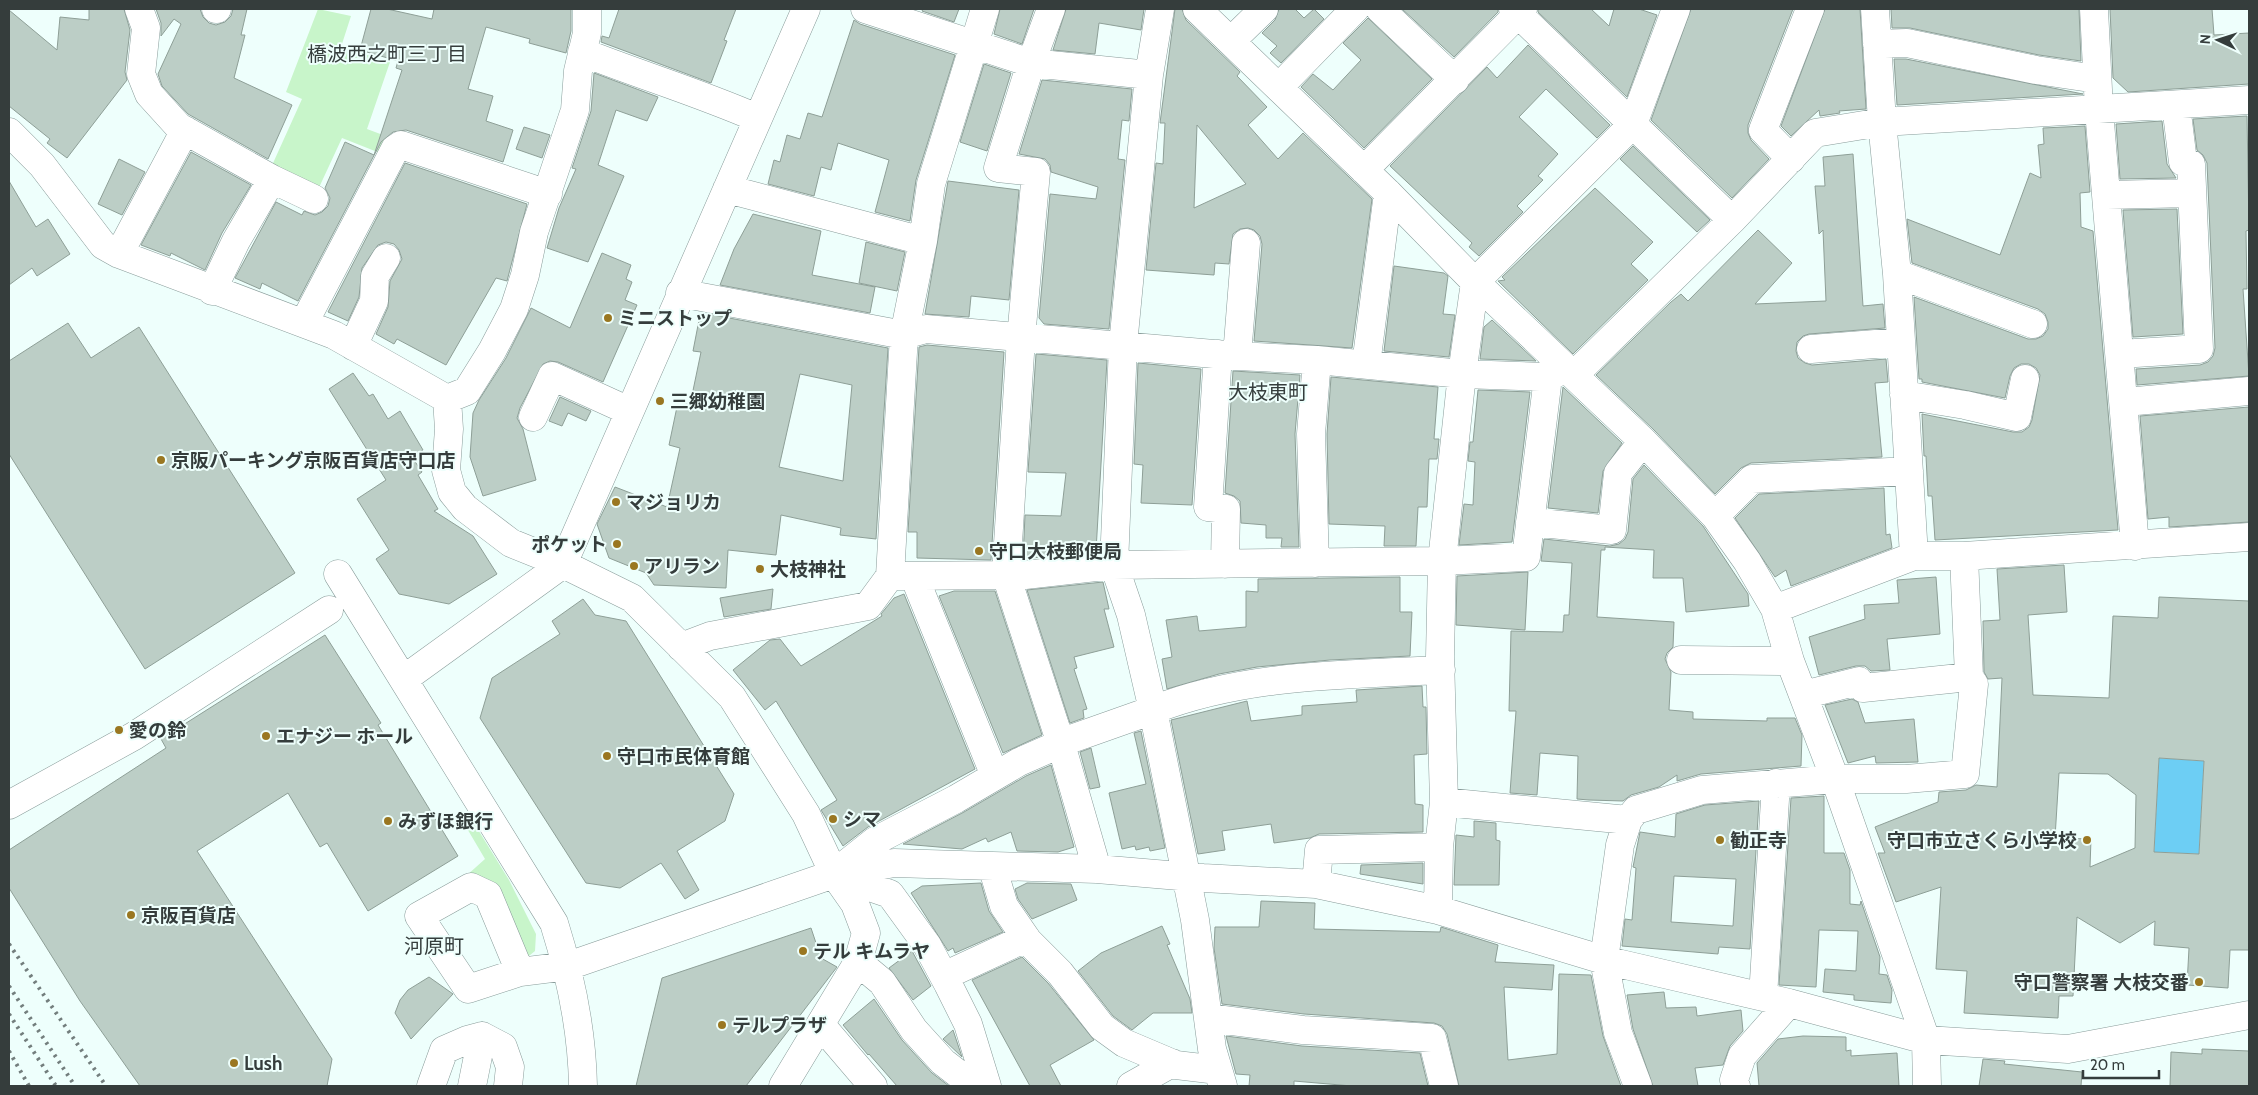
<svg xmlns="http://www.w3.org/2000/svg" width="2258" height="1095" viewBox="0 0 2258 1095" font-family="Cabin,'Noto Sans JP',sans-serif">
	<rect width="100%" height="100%" fill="#eefffc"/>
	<path fill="#c8f5ca" d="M318,9L351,16L341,47L390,62L367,129L391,138L385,155L342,138L316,194L269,172L302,99L286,92Z
		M469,815L509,880L536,934L535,951L524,960L466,876L485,859L462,820Z"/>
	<path fill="#6dcef4" d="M2159,758L2204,761L2199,854L2154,852Z"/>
	<path fill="#bccec6" stroke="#8e9f97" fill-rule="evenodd" d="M89,9H124L130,30L125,72L127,80L67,158L47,143L50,139L9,106V10L57,50L60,17L89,20Z
		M156,9H200L203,17L209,23L216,25L225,22L231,16L233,9H247L241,35H245L234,78L292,105L268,159L188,114L162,86L158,74L181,24L174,19L161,36V23Z
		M371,9H387L432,19L434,9H571V31L566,53L529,43L530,39L486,27L468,89L493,96L486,121L513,130L503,162L406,130L393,132L381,142L298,301L262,283L260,289L235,278L276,202L302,215L304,211L315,215L322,212L328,206L330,198L325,188L345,142L374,155L402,70L396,68L398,61L360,50Z
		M619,9H736L724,40L727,41L711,83L601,42L602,36L609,38Z
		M923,9H959L954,22L922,11Z
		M1000,9H1034L1022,44L994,34Z
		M1066,9H1144L1141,30L1099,23L1095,54L1053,50Z
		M1175,9H1182L1186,20L1240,72L1237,76L1267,107L1248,125L1278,159L1303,133L1372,199L1352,348L1254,341L1262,244L1260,236L1254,230L1248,228L1240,229L1233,234L1229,264L1215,263L1214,275L1146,270L1156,163L1163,164L1165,123H1160ZM1197,125L1246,184L1194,208Z
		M1279,9H1295L1304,18L1314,9L1324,19L1281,63L1270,53L1277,46L1262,33L1275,20Z
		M1402,9H1498V12L1454,57Z
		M1538,9H1591L1609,26L1614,9H1639L1657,15L1627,97L1538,12Z
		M1691,9H1793L1748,125V133L1751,140L1769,159L1732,198L1651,120Z
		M1825,9H1860L1866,109L1839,111L1840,113L1820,116L1819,110L1791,136L1781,126Z
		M1891,9H2079L2081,61L2039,55L1910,28H1892Z
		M2110,9H2212L2214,35L2249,33V84L2128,92L2113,78Z
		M1368,18L1432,79L1364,148L1301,87L1313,74L1333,90L1361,60L1343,43Z
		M854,20L860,24L955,55L916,180L910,221L875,212L889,160L838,143L831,170L821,167L814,196L768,184L774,160L780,162L787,135L800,139L808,113L822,117Z
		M1528,45L1610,125L1597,138L1546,89L1519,117L1558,154L1538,176L1543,180L1517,206L1523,212L1479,256L1469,247L1472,243L1390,166L1487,67L1497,78Z
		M1894,59H1906L2083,94L1897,105Z
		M984,64L1011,73L987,151L960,142Z
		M594,73L658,97L647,121L616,110L598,165L624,176L588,262L547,248L559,208L576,169L572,168L591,111Z
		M1042,80L1132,89L1129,121L1122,120L1118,159L1125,160L1109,329L1044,324L1039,318L1050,194L1096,199L1098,187L1051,172L1050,165L1045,159L1019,154Z
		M2247,116L2249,230L2246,231L2247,289H2243L2249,376L2137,385L2136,369L2200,365L2208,362L2213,356L2215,348L2207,163L2203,155L2197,150L2193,119Z
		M2162,121L2167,164L2176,178L2120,179L2116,124Z
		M2085,126L2090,192L2080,193L2081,227L2093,231L2118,530L1935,540L1932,496H1928L1926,456H1924L1922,414L2013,432H2022L2029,427L2032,420L2040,375L2036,368L2029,364H2021L2014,368L2010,376L2005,398L1922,382V379H1919L1914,297L2028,339H2036L2043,336L2048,329V322L2045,314L2038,309L1912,263L1907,219L2000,255L2030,173L2041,178L2038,145L2044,144L2043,128Z
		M524,127L550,135L542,158L516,149Z
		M1633,146L1710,220L1697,232L1620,159Z
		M191,152L251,185L222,233L205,270L171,253L170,256L141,245Z
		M1853,154L1863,306L1883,304L1885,328L1809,334L1803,336L1797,342L1796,351L1798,358L1805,363L1812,365L1886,359L1888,382L1875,383L1882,457L1751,463L1741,468L1715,494L1654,430L1596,375L1671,302L1681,294L1688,301L1758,230L1792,263L1755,304L1826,301L1823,230L1819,234L1815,186H1825L1823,157Z
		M119,159L145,172L122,215L98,204Z
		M405,163L527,204L507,281L496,278L446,365L397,339L394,344L376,334L388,307L390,281L402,259L399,250L394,244L386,242L378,245L362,268L359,297L348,321L328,312Z
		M9,181L36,227L48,219L70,254L37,276L32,268L9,285Z
		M948,181L1019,190L1009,300L971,296L969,317L925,314Z
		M1595,188L1653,242L1631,264L1648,280L1573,354L1498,281L1505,280L1502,277Z
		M2177,209L2183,334L2133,337L2123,210Z
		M753,214L821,231L812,275L875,287L870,313L720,285L734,249Z
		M866,242L905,252L897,291L859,283Z
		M602,253L631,265L626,279L632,282L625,300L637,305L603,382L558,362L550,361L543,364L520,408L517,418L523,429L536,480L483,496L470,457L473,413L479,400L506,358L531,308L570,328Z
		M1394,266L1444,273L1448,276L1443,314L1455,315L1449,357L1384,351Z
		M708,314L888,348L876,539L840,535L841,528L781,515L776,555L728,550L726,588L654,585L646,573L609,558L597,524L615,487L667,507L680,448L669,445L678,402L690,405L701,352L693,351L700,315ZM800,374L852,385L843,481L779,467Z
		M1492,320L1536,361L1480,359L1484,327Z
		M68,323L91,358L139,327L295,573L145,669L9,454V361Z
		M927,345L1004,352L991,560L917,558V532H908L919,347Z
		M1036,354L1107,360L1096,551L1023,559L1025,515L1061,516L1066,473L1028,472Z
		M1138,363L1201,369L1192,505L1141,503L1143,465L1134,464Z
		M1233,371L1300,375L1295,434L1299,547H1281L1282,538H1266V525L1241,523L1240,501L1234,496L1225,493Z
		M353,373L369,396L373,394L388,419L400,411L423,450L412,457L422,472L418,475L438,509L434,511L473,536L497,574L449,604L399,594L376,559L389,550L357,499L386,480L329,389Z
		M1331,377L1438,387L1434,439H1439L1437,459H1429L1427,507H1418L1416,546H1384L1385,526L1329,524L1327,434Z
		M1563,387L1622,443L1603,471L1598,513L1548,508Z
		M1478,390L1530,392L1512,542L1459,545L1464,504L1473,505L1475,462L1468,461L1470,442H1473Z
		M560,397L591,411L586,421L568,413L562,426L549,421Z
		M2249,407V522L2169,527V517L2148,519L2140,416Z
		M1644,465L1703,526L1748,594L1749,606L1686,612L1683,578H1653L1654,550L1605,547V550H1601L1597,617L1674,622L1673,647L1667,653L1665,659L1671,672L1669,710L1693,712V719L1767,721V718H1795L1802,735L1801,766L1701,774L1677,781V775L1659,787L1631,795L1623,801L1589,800L1577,799L1578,756L1540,753L1537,795L1510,793L1516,711H1509L1511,631L1563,632L1564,615H1569L1572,563L1541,561L1544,539L1610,546L1619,544L1625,539L1628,532L1633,479Z
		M1884,488L1886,535L1890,534L1892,548L1791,586L1786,570L1775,577L1735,518L1759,494Z
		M2064,565L2067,612L2028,615L2033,695L2109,698L2113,616L2158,618L2159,597L2249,601V950H2230L2228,988L2187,985L2189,948L2154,945L2155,921L2120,943L2077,917L2073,996H2059L2058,1018L1964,1013L1967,971L1936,969L1941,887L1896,902L1878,853H1885L1875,827L1938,802L1939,792L1966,790L1976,785L1997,787L2002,678L1988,679L1984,672L1983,621L2000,620L1997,569ZM2159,758L2204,761L2199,854L2154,852ZM2059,773L2108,774L2136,795L2135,848L2090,867L2091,839L2055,838Z
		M1528,572L1525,630L1456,625L1457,576Z
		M1400,577V612H1412L1410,656L1330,660L1257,667L1219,674L1167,689L1162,659L1172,657L1166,620L1197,616L1199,631L1246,627V591L1258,592V579Z
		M1936,577L1940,634L1887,639L1890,670L1871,671L1865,666H1856L1819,675L1809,637L1865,619L1864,605L1899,603L1897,580Z
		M1103,582L1109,609H1104L1114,647L1074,657L1077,668L1074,669L1087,709L1083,710L1084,718L1070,723L1027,590Z
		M773,589L771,609L724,617L720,598Z
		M954,591H995L1042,735L1003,753L939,596Z
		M904,594L975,769L868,827L843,846L821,810L837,800L776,701L765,710L733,670L770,640L780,639L801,666L882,616L881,614L894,598Z
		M583,599L595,615L626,621L734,794L725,821L677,851L699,890L685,899L661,863L620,888L586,883L480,718L492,678L560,634L552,621Z
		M325,635L381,723L378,725L458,856L368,911L327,843L320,847L288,793L197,851L332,1059L327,1086H140L80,1001L9,888V850L166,748L161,739Z
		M1422,686L1423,707H1426L1427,754L1414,755L1415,804L1423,805V832L1319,834L1310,838L1274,843L1271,824L1222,831L1225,850L1198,854L1171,720L1247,701L1251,721L1302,715V706L1357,702L1356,690Z
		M1852,699L1858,702L1865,723L1914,719L1918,762L1876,763L1875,756L1848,763L1825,705Z
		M1141,731L1165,848L1150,851L1149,847L1136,850L1135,846L1122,849L1109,793L1146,784L1134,733Z
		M1091,748L1100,787L1090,789L1080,752Z
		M1051,765L1074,847L1058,852L1017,851L1011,832L988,842L986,838L962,849L903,844L964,812L1026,776Z
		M1824,796V853H1844L1850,870V904L1860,905L1861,901L1880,957L1879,974L1887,975L1892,990L1891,1003L1854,1000V995L1823,992L1825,969L1856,971L1858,931L1819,930L1816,987L1779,985L1791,798Z
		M1759,801L1750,949L1719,947L1718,954L1622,946L1625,919L1632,920L1636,868L1633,867L1640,832L1675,837L1676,814L1705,805ZM1674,876L1736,879L1733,926L1671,922Z
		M1474,821L1496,823V840L1500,841L1499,885H1454L1456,835L1474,837Z
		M1423,863V884L1360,874L1361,865Z
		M981,883L989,911L1003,932L955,953L953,948L948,951L911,893L922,886Z
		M1027,883L1071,884L1077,900L1032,919L1018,899L1015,889Z
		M1261,901L1315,903L1314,929L1440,932L1441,927L1498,945L1495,962L1554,965L1552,990L1504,987L1508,1060L1557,1054L1559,974L1591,975L1603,1036L1621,1086H1459L1447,1034L1442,1026L1434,1023L1304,1014L1222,1004L1214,948L1215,927H1259Z
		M1162,926L1170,944L1167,945L1190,999L1192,1013H1153L1132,1030L1113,1016L1078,971L1101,953Z
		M811,928L821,958L837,967L746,1086H636L662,978Z
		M912,951L931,986L913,1000L889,968Z
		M1022,957L1048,983L1094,1040L1050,1065L1061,1086H1030L972,980Z
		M429,977L453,994L411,1039L395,1013L400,1000L408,990Z
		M1664,992L1666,1008L1696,1007L1697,1016L1741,1010L1743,1031L1730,1046L1723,1065L1695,1068L1698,1086H1653L1633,1029L1627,995Z
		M874,999L902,1040L932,1073L949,1086H897L869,1054L868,1055L843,1025Z
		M953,1030L962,1057L943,1039Z
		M1226,1036L1302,1046L1420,1053L1428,1086H1352L1294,1081V1086H1249L1250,1075L1236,1074Z
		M1803,1036L1846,1037V1051L1851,1050V1056L1897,1053L1899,1086H1759L1757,1063L1778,1039Z
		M2202,1049L2249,1051V1086H2170L2171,1052L2202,1054Z
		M1983,1059L2005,1061L2004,1064L2082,1072L2081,1086H1979Z"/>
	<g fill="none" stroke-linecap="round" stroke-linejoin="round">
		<defs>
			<path id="minor" d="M139,9L146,28L141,74L149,94L179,127L272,179L314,199
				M216,9H217
				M865,9L1031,63L998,168L1036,172L1021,338L1006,575L1061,744L1097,869
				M1051,9L1031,63L1149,75
				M1197,9L1388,193L1475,282L1643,441L1715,516L1747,561L1775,609L1790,661L1835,779L1926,1040
				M1380,9L1455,80
				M1513,9L1732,220
				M1875,9L1882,122L1897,274L1914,556
				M2094,9L2099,110L2135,546
				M1231,41L1264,9
				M1877,44L1907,43L2036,70L2097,79
				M582,52C640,75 700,93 757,118
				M1279,87L1355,9
				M9,132L42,165L103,245L119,254L334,335L447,399L449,429L446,470L452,492L465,508L511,543L563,564L632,598L732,697L806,814L834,874L855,904L866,933L858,962L783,1086
				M1791,159L1763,130L1810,9
				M1364,170L1523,9
				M727,189L923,241
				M2107,195L2192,193
				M119,254L185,130
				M1897,274L2033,324
				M212,291L236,241L272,179
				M680,293L904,335L926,329L1237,356L1317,360L1462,374L1548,377L1565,369
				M304,323L395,149L401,145L548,194
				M353,346L374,301L375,276L386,258
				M1811,349L1901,342
				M1218,354L1208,507L1226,509L1225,564
				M2120,354L2199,349L2191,164L2183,162L2176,105
				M1237,356L1246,243
				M1366,365L1388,193
				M1575,374L1732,220L1815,133L1882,122L2249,100
				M1904,395L1965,405L2017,417L2025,379
				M447,399L467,391L492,351L514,309L525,275L534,232L575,110L578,71L587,33V9
				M2125,402L2249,391
				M533,417L552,376L629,411
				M1715,516L1752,479L1909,471
				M1530,522L1612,530L1618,473L1643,441
				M1315,563L1311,434L1317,360
				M338,574L554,923C571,977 582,1030 583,1086
				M890,576L904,335L923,241L931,184L985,9
				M914,576L995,776
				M1775,609L1914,556H1964L2249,537
				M681,647L710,636L868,606L890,576L1025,575L1114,565L1442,561L1526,557L1548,377
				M1681,660L1790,661
				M404,679L563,564L806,9
				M1803,695L1859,681L1863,688L1969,677
				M1444,802L1628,820
				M9,805L134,736L329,610
				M992,866L1004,906L1028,941L1060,973L1102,1027L1124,1043L1176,1065L1218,1070
				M836,872L875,841L956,799L1019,762L1071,739L1153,710L1131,615L1114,565L1123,345L1149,75L1160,9
				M835,875L890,894L927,945L948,984L968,1024L987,1086
				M1316,884L1319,850L1439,847L1444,802L1440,657L1442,561L1462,374L1475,282L1633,124L1676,9
				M1438,910L1439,847
				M858,962L882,982L914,1030L943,1062L974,1086
				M520,972L488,895L471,887L419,916L468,989L520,972L568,966L834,874L894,863L1097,869L1203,878L1316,884L1438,910L1604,960L1789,1003L1926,1040
				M944,976L1026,938
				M1763,997L1776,783
				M1208,1018L1303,1030L1432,1038L1444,1086
				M821,1025L873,1086
				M431,1086L444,1050L467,1040L482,1036L503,1047L510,1067L508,1086
				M472,1086L482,1036
				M1131,1086L1172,1063
				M1223,1086L1212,1049L1195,920L1153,710C1245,674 1343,675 1441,670
				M1638,1086L1618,1033L1604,960L1620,845L1628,820L1636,810L1702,790L1835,779H1906L1965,774L1974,684L1969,677L1964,556
				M1736,1086L1734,1080L1742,1056L1789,1003
				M1927,1086L1926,1040L2068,1049L2249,1015"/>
		</defs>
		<use href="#minor" stroke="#899c9a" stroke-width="29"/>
		<use href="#minor" stroke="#fff" stroke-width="28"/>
		<path stroke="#737e7d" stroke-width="4" stroke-dasharray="2.5 5" stroke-linecap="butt" d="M9,944L106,1086
			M9,986L75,1086
			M9,1014L56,1086
			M9,1051L29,1086"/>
	</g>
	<g fill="#9a7721" stroke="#eefffc" stroke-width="2">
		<circle cx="608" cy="318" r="5"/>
		<circle cx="660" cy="401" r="5"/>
		<circle cx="161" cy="460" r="5"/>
		<circle cx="616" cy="502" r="5"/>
		<circle cx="617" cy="544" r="5"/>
		<circle cx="979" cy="551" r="5"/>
		<circle cx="634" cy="566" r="5"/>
		<circle cx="760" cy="569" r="5"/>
		<circle cx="119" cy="730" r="5"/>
		<circle cx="266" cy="736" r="5"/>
		<circle cx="607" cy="756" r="5"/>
		<circle cx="833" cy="819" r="5"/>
		<circle cx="388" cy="821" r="5"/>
		<circle cx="1720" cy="840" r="5"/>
		<circle cx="2087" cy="840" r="5"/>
		<circle cx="131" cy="915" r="5"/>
		<circle cx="803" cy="951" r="5"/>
		<circle cx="2199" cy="982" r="5"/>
		<circle cx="722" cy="1025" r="5"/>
		<circle cx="234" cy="1063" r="5"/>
	</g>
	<g text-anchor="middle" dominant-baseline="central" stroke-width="4" stroke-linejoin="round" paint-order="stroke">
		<g font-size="19" font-weight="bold" fill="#353d3c" stroke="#eefffc" text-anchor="start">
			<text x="618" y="318">ミニストップ</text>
			<text x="670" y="401">三郷幼稚園</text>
			<text x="171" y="460">京阪パーキング京阪百貨店守口店</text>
			<text x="626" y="502">マジョリカ</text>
			<text x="607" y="544" text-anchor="end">ポケット</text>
			<text x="989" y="551">守口大枝郵便局</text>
			<text x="644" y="566">アリラン</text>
			<text x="770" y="569">大枝神社</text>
			<text x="129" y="730">愛の鈴</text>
			<text x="276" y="736">エナジー ホール</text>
			<text x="617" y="756">守口市民体育館</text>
			<text x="843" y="819">シマ</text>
			<text x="398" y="821">みずほ銀行</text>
			<text x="1730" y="840">勧正寺</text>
			<text x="2077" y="840" text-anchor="end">守口市立さくら小学校</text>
			<text x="141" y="915">京阪百貨店</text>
			<text x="813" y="951">テル キムラヤ</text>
			<text x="2189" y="982" text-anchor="end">守口警察署 大枝交番</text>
			<text x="732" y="1025">テルプラザ</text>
			<text x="244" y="1063">Lush</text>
		</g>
		<g font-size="20" fill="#353d3c" stroke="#eefffc">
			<text x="387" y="54">橋波西之町三丁目</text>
			<text x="1268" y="392">大枝東町</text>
			<text x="434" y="946">河原町</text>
		</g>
	</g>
	<rect width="2258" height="1095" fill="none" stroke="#353d3c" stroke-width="20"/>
	<g transform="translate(2218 40) rotate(274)" stroke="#eefffc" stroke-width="4" paint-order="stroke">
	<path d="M0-4L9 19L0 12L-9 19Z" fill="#353d3c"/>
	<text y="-8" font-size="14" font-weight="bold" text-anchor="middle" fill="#353d3c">N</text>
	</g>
	<path d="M2083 1070v8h76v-8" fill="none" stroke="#353d3c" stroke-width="2.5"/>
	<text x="2090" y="1070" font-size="15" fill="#353d3c" stroke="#eefffc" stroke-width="4" paint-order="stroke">20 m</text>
</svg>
